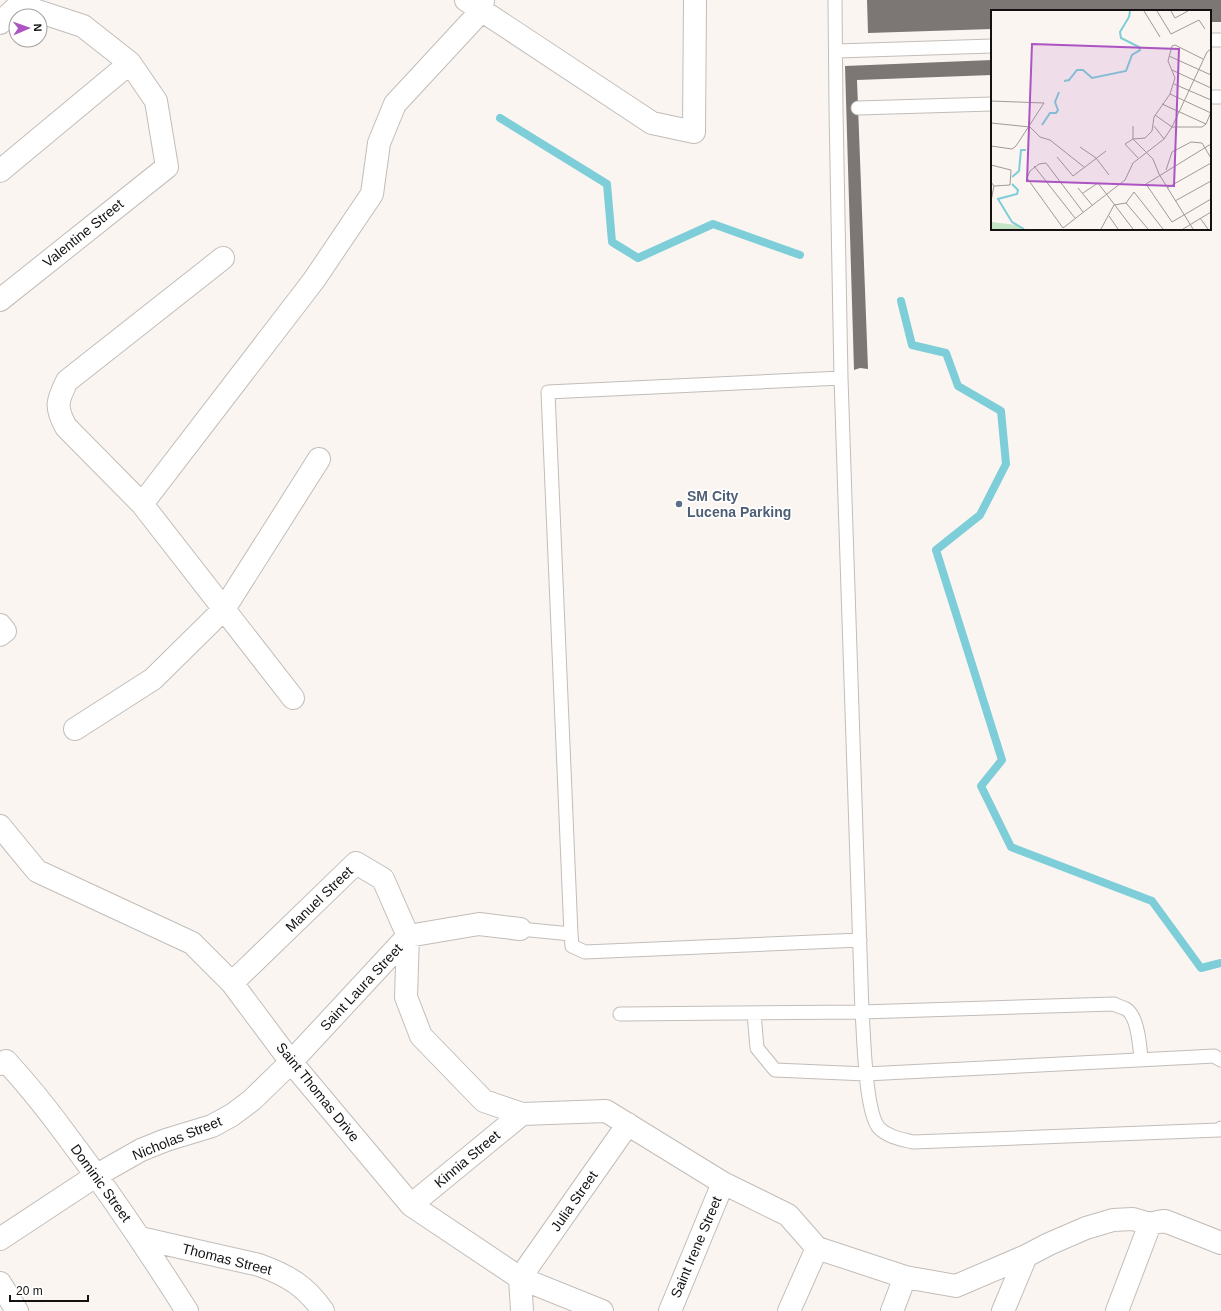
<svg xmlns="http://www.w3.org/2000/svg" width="1221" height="1311" viewBox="0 0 1221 1311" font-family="Helvetica,sans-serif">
	<rect width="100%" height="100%" fill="#fbf5f1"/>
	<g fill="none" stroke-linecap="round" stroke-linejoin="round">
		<path stroke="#7dced8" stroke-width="8" d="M500,118L607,184L612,242L638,258L713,224L800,255
			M901,301L912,345L946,353L958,386L1001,411L1006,464L980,515L936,550L1002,760L981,786L1011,847L1152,901L1201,968L1221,963"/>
	</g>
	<path fill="#7c7674" d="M867,0H1221V22H1210V11H992V29L868,33Z
		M992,60V75L857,80L868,369L860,368L854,370L845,66Z"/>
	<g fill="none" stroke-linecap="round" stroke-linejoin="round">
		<defs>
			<path id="lane" d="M835,0L836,109L841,378L862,1012C864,1036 865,1112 879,1128C888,1137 901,1139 913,1142L1219,1130L1221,1128
				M1210,40H1221
				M837,51L992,46
				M1210,97H1221
				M858,108L992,104
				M841,378L548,392L571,934L572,946L585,952L860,940
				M520,929L571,934
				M754,1013L757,1048L775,1070L866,1074L1196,1057L1214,1056L1221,1060
				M620,1014L862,1012L1114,1004C1117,1006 1122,1007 1126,1009C1138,1016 1140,1047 1141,1060"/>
			<path id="street" d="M466,0L652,123L694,132L695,0
				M0,23L19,5L83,26L130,63L156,101L167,167L0,300
				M0,171L130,63
				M223,258L67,381C57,401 55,407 66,427L142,504L293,698
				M142,504L314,280L372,194L379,143L395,104L482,10L483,0
				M0,625L5,631L0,635
				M75,729L153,679L224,609L319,459
				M0,826L37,871L192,943L232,983L291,1062L411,1205L520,1278L602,1311
				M232,983L356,863L383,879L408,936L406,997L421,1036L484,1101L522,1114L606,1111L723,1183L788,1215L817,1248L905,1277L956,1286L1026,1256L1049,1244L1086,1228L1113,1220L1133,1219L1150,1224L1158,1222L1165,1221L1221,1243
				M0,1064L6,1061C28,1085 48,1110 67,1136C110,1193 149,1251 187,1311
				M411,1205L522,1114
				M140,1238L259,1265C287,1275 306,1286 323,1311
				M0,1239L97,1175L141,1150L166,1140L212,1126L232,1115L252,1100L291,1062L408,936L479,924L520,929
				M0,1283L17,1311
				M522,1311L520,1278L628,1124
				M670,1311L723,1183
				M789,1311L817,1248
				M892,1311L905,1277
				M1003,1311L1026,1256
				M1117,1311L1150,1224"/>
		</defs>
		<use href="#lane" stroke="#c2bdb9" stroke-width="15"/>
		<use href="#street" stroke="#c2bdb9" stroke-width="24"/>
		<use href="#lane" stroke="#fff" stroke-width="13"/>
		<use href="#street" stroke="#fff" stroke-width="22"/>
	</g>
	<circle fill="#5c6f8a" stroke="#fff" stroke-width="1.5" cx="679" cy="504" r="4"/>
	<g text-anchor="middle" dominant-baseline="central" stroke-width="3.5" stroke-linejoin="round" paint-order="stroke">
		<g font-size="14" fill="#141211" stroke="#fff">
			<text transform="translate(83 233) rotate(-39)">Valentine Street</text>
			<text transform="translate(319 899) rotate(-44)">Manuel Street</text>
			<text transform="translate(361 987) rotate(-47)">Saint Laura Street</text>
			<text transform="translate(318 1092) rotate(51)">Saint Thomas Drive</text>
			<text transform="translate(177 1138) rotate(-22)">Nicholas Street</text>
			<text transform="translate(467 1159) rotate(-40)">Kinnia Street</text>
			<text transform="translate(101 1183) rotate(54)">Dominic Street</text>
			<text transform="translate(574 1201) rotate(-55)">Julia Street</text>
			<text transform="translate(696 1247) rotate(-67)">Saint Irene Street</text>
			<text transform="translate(227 1259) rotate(14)">Thomas Street</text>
		</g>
		<g font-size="14" font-weight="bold" fill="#4e5e75" stroke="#fff" text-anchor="start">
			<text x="687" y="496">SM City<tspan x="687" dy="16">Lucena Parking</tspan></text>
		</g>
	</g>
	<g transform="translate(991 10)">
		<rect width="220" height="220" fill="#fbf5f1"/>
		<path d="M0,212L26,215L31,219H0Z" fill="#c6e5c6"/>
		<path fill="none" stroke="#7dced8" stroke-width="2" d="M73,71L78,70L86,60H92L101,68L135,61L141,45L149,40L148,37L130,28L129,22L138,7L139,1M51,115L59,103H65L67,100L64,92L68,82M21,167L28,161L30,140H35M21,174L27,180L26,184L7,189L21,212L33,219"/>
		<path fill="none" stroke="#9f9a97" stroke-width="1" d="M153,1L169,27M166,1L180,24L208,10L214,19M180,1L184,8L197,1M178,46L220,65M181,60L220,78M183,74L220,90M179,84L220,103M0,91L53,93L25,136L21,139L0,136M171,94L215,114M164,105L181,117H211L215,114M0,113L39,117L49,127L59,130L93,157M215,114L220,102M142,116V129L162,149L168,164L202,219M163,116L173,129M220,134L155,174L181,212L220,189M89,137L105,148L118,165M66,147L82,166L115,141M147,148L134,134L142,129L154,128L161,121L163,107L179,84L184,68L177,51L181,36L184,35L212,49M0,155L20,160L19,175L3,176M43,156L84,208M175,160L181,142L200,132L211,133L220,148M0,172L3,176L0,191M87,178L101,195M176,178L220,153M92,183L107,173L142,219M184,191L220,171M135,193L143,182L172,219M92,202L55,153L48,154L39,161L36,168L72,218L134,170L142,153L173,129L181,117L216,42L220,39M118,206L127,219M209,208L217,219M110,219L123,195L135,193L157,219M192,219L220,202"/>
		<path fill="#ac55c2" fill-opacity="0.15" stroke="#ac55c2" stroke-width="2" d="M41,34L188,39L183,176L36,171Z"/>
		<rect width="220" height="220" fill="none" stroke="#141211" stroke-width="2"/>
	</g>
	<g transform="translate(28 28) rotate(88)"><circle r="19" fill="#ffffff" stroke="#a1a0a0"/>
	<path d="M0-3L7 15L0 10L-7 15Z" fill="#ac55c2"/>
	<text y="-6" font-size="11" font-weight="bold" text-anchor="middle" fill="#141211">N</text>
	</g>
	<path d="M10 1295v6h78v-6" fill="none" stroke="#141211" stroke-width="2"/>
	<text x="16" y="1295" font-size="12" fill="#141211" stroke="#ffffff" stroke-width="3" paint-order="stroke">20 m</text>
</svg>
